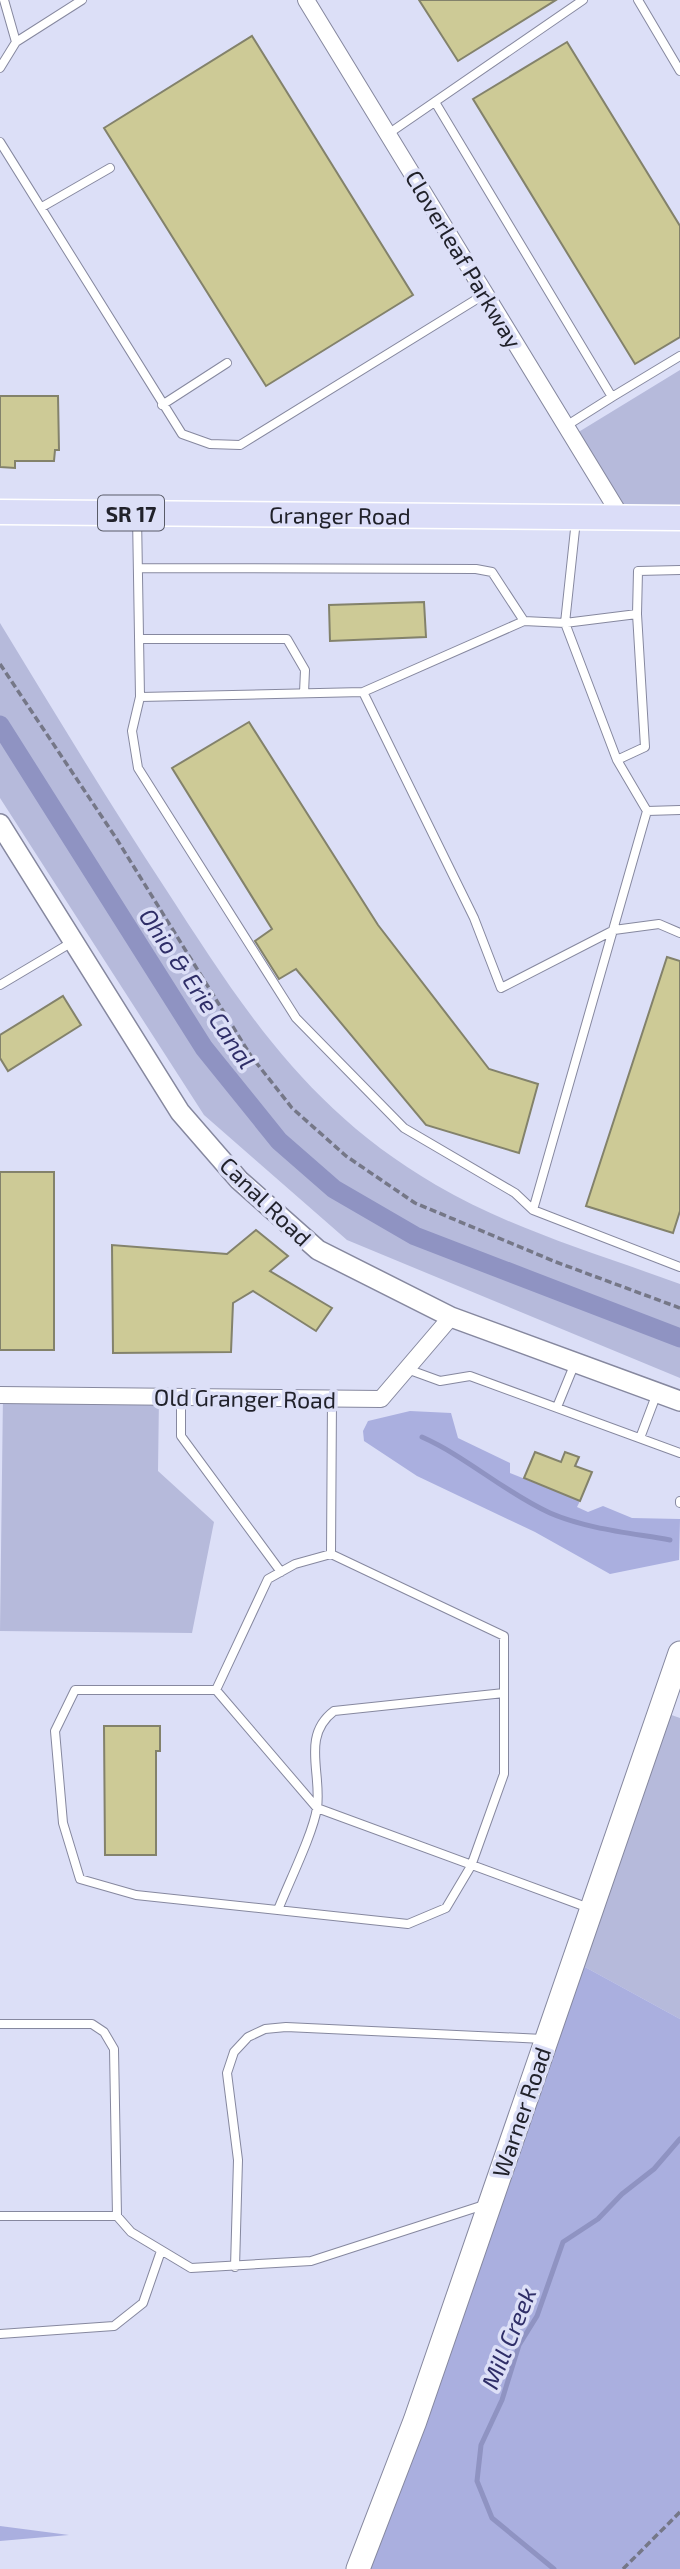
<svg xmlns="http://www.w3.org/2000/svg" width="680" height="2569" viewBox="0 0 680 2569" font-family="'Exo 2',sans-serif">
	<rect width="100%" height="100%" fill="#dcdff7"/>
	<path fill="#b6badb" d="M680,370V518H622L572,436Z
		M0,623C54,712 108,801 165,888C244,1010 306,1109 436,1185C511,1229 598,1254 680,1284V1378L347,1240L204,1115L0,798Z
		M3,1395L159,1397L158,1471L214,1522L192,1633L0,1631Z
		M660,1711L680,1718V2019L574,1961Z"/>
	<path fill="#aaafdf" d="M410,1411L451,1413L458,1438L510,1463V1473L580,1501L577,1507L588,1512L603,1506L632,1518L680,1519L679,1560L610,1574L535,1532L417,1476L364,1441L363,1431L368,1421Z
		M574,1961L680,2019V2569H358Z
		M0,2526L69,2535L0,2541Z"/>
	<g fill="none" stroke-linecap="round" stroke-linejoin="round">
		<path stroke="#8f93c2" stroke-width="5" d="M422,1437C467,1457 504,1492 550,1513C587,1529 631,1533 670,1540
			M554,2569L492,2518L477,2481L481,2445L502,2400L519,2345L537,2316L563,2242L598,2219L622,2194L654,2169L680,2139"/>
		<path stroke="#8f93c2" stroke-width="19" d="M0,725L204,1048L279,1141L334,1189L415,1236L680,1338"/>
	</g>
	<path fill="#cdca96" stroke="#83826b" stroke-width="2" d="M419,0H556L458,61Z
		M252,36L413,295L266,386L104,128Z
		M567,42L680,226V337L635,364L473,99Z
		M0,396H58L59,450H55L54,461H15V468L0,467Z
		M424,602L426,637L330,641L329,605Z
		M249,722L378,925L489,1069L538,1084L519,1153L426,1125L296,969L279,979L255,941L272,929L172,768Z
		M667,957L680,961V1211L673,1233L586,1206Z
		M63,996L81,1025L8,1071L0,1058V1035Z
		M0,1172H54V1350H0Z
		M256,1230L288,1256L270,1271L332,1308L316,1331L253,1291L233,1303L231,1352L113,1353L112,1245L227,1254Z
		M535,1452L561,1462L565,1452L579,1457L575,1466L592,1472L580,1501L524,1478Z
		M104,1726H160V1751H156V1855H105Z"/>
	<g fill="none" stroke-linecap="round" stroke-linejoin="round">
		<defs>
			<path id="service" d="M4,0L16,42L82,0
				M638,0L680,71
				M0,68L16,42
				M435,102L612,397L566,426
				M388,134L583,0
				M0,142L182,434L210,444L240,445L485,294
				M42,207L110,168
				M612,397L680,356
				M162,405L227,363
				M137,516L140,697
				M138,568L476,569L492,572L524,621L565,623L576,520
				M680,570L638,571L637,614L565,623L617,760L647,811L680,810
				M139,639H287L305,670L304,693
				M363,692L524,621
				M617,760L645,747L637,614
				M680,933L659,924L614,930L501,988L474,918L363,692L140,697L132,731L138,768L296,1018L404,1128L515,1193L533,1210L680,1267
				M0,985L74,941
				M533,1210L647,811
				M407,1369L440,1381L470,1376L680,1453
				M181,1397V1436L281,1572
				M557,1407L575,1363
				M640,1438L657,1393
				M680,1501V1503
				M331,1554L295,1564L268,1579L216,1690H75L55,1731L63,1823L80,1879L136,1895L408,1924L446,1908L471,1866L504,1774V1636L331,1554L332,1399
				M216,1690L317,1808L589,1908
				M278,1910C288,1884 313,1834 317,1808C322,1773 301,1736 334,1711L504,1693
				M0,2024H92L104,2032L114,2049L117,2216
				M0,2216H117L131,2232L191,2268L311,2261L484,2205
				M235,2267L238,2160L227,2073L234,2052L248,2037L265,2029L286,2027L543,2039
				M0,2334L114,2326L143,2303L161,2251"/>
			<path id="minor" d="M306,0L622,518
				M0,1395L381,1399L451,1317"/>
			<path id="tertiary" d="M0,824L180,1112L239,1180L318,1250L451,1317L680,1401"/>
			<path id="secondary" d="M358,2569L415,2421L680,1653"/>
			<g id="primary">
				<path id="s1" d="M0,512L680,518"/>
			</g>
		</defs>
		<use href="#service" stroke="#86889f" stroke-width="10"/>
		<use href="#minor" stroke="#86889f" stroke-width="18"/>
		<use href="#tertiary" stroke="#86889f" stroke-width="22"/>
		<use href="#secondary" stroke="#86889f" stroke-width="25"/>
		<use href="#primary" stroke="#fff" stroke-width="27"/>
		<path stroke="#757787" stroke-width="3.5" stroke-dasharray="7 3.5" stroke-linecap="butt" d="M0,664L116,838L251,1056L292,1108L346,1156L415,1203L556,1262L680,1308
			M623,2569L680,2512"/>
		<use href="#service" stroke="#fff" stroke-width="8"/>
		<use href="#minor" stroke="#fff" stroke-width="16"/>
		<use href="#tertiary" stroke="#fff" stroke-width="19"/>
		<use href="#secondary" stroke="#fff" stroke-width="23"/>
		<use href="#primary" stroke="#dbddf8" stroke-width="24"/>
	</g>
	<g text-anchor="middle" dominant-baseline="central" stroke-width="7" stroke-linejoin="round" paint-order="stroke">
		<rect fill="#dcdff7" stroke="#595b68" stroke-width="2" x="98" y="495.5" width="66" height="35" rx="5"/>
		<g font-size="21" font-weight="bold" fill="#21222b">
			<text x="131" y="513">SR 17</text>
		</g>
		<g font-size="23" fill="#21222b" stroke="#dcdff7">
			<text transform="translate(464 259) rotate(59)">Cloverleaf Parkway</text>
			<text stroke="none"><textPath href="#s1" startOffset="340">Granger Road</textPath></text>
			<text transform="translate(266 1201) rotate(44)">Canal Road</text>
			<text transform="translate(245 1398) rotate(1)">Old Granger Road</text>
			<text transform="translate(521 2112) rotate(-71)">Warner Road</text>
		</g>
		<g font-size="24" font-style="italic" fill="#2f2e68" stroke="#dcdff7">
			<text transform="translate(198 988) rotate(56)">Ohio &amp; Erie Canal</text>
			<text transform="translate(508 2338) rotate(-68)">Mill Creek</text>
		</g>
	</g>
</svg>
